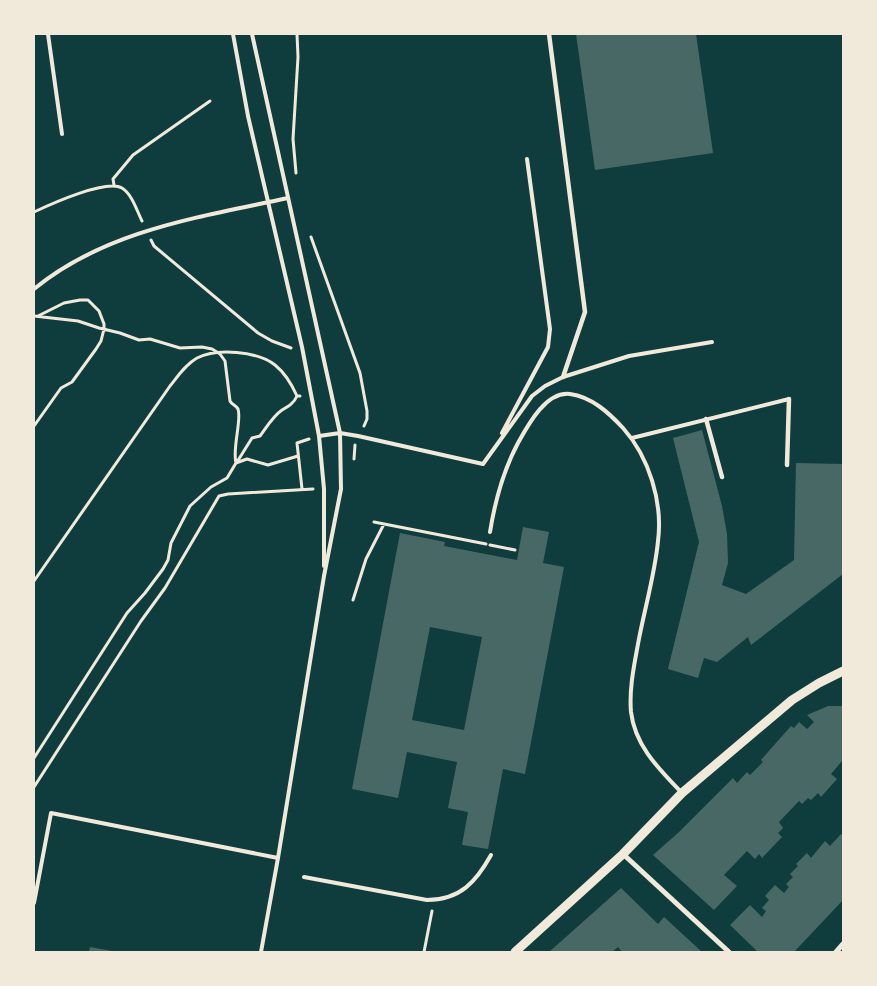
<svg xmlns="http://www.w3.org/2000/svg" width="877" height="986" viewBox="0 0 877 986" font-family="Commissioner,sans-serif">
	<rect width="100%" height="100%" fill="#0f3d3e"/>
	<path fill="#486865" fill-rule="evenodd" d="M576,34H696L713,153L595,170Z
		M702,430L722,506L727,534L728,563L722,585L746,594L794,560L796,463L843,464V574L751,645L748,637L717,662L704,658L698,678L668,669L699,542L673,438Z
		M523,527L549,532L543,563L564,567L525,774L503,769L488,849L462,845L468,812L448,808L457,762L407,752L398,798L352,789L400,533L445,542L444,546L517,560ZM430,627L482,637L464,730L412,720Z
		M828,706H843V763L842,761L831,774L837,779L821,797L818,793L811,800L808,798L802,804L799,801L779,822L783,828L778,833L782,837L762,858L759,854L755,859L747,851L724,875L737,886L714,910L653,855L679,832L733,778L737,783L747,772L750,775L763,762L761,760L791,726L794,728L799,722L807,729L814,722L807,715Z
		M841,834L843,836V900L794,952H758L730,925L750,905L762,917L766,911L762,908L769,900L765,896L775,885L784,893L789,887L786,884L793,877L790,874L798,866L796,864L807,853L811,858L825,841L830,846Z
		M621,888L658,924L664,917L702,952H635L634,951L632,952H622L618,947L612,952H549Z
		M90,947L112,951V952H89Z"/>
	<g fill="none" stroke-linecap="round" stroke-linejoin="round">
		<path stroke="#f1e9da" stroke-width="3" d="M296,173L293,139L298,57L297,34
			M114,185L113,179L133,155L210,101
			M34,212C51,204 106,179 122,188C132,194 137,211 142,221
			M311,237L360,373L367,411V419L364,426
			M151,240L154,246L258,333L272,341L291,348
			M34,316L78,321L99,328L120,333L139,340L150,339L180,348L202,347L212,349L220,354L225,361L230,401C232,405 236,405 238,409C242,419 232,449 236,463
			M34,426L61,388L72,382L96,349L101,341L104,329V324L99,311L88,300H80L64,303L38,316
			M354,459L355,445
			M237,462L252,438L260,436C266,428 273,416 282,410C289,406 294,403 297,396
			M302,489L297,443L309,439
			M374,522L486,544
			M490,545L515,550
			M34,581L170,386C178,376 186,364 197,358C217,348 257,351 275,365C285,373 292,385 297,396H300
			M353,600L366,559L384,524
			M34,758L127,613L145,593L163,569L168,560L171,543L190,506L211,487L227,478L236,463L247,459L268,465L298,456
			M34,787L141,621L165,588L219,496L228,494L313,489
			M424,952L432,911"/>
		<path stroke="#f1e9da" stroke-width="4" d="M48,34L62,134
			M233,34L248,116L302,347L319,436L324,489V566
			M252,34L340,433L341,489L324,576L278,858L261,952
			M34,289C106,230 200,217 288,198
			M502,433L548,347L550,329L527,159
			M319,436L340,433L358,436L483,464L532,396L545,386L563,377L629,356L712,342
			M632,438L789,399
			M490,532C495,501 503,471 518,443C528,425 546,391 570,394C592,397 609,413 623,428C649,457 663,502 658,541C655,574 644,611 638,644C634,666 629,689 631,712C635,746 659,769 682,793
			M304,877L427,900C460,900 476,882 491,855
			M34,903L51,813L278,858"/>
		<path stroke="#f1e9da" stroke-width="4.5" d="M549,34L585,312L563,377
			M706,419L722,477
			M787,465L789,399"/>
		<path stroke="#f1e9da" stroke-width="5" d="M623,854L729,952
			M836,952L843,944"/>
		<path stroke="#f1e9da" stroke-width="9" d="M515,952L623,854L682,793L792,700L819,683L843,671"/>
	</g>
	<rect width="877" height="986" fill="none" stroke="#f1e9da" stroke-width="70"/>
</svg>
